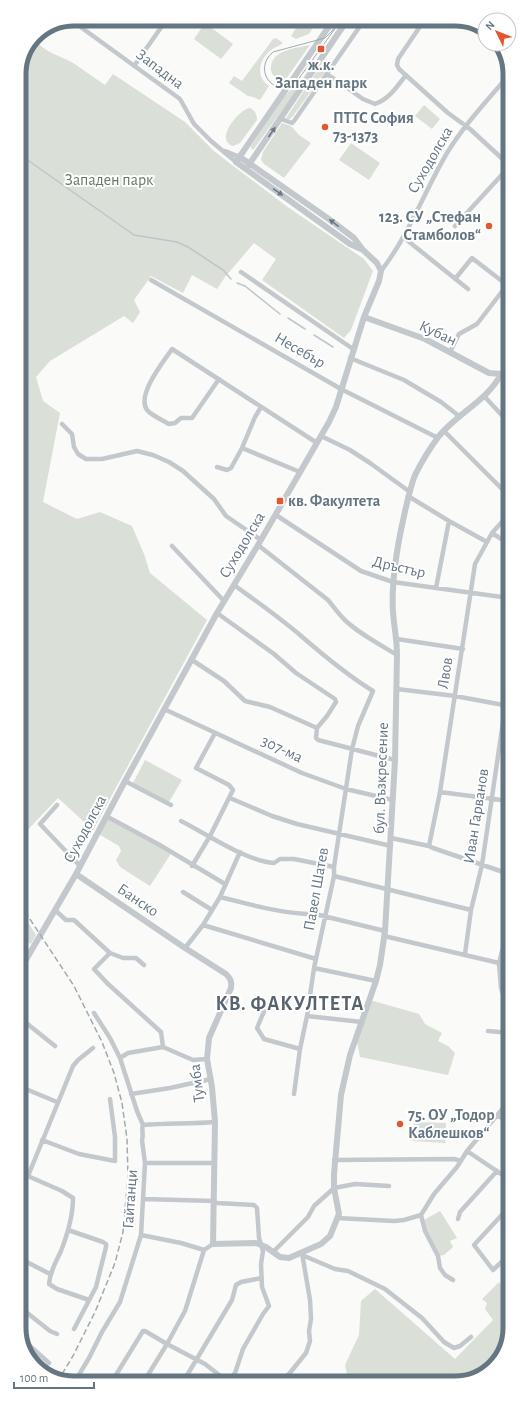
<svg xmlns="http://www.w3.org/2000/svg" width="529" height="1402" font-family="'Alegreya Sans',sans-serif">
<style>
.green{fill:#dadfd7}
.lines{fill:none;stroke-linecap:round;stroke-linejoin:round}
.stream{stroke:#bbc7cb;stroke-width:1.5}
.minor{stroke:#c3c8cc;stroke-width:4.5}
.tertiary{stroke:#c3c8cc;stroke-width:6}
.tram{stroke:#a2aab0;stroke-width:1}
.rail{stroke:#a2aab0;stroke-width:1.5;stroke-dasharray:6 3;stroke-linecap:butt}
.oneway{fill:#6a7a87}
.poi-dot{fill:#e4572e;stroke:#fff;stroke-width:1.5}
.labels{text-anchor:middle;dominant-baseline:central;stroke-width:4;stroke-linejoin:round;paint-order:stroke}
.poi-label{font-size:16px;font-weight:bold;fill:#657683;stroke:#fff;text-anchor:start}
.street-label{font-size:16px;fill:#657683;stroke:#fff}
.park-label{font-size:16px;fill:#687a64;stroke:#fff}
.district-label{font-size:20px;font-weight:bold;letter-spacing:1px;fill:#57646e;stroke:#fff}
.rim{fill:none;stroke:#657683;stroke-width:5}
</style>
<rect width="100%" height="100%" fill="#fafaf8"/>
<path class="green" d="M302,19H319L309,34L296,39L291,36Z
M205,23L233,44L221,59L194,39Z
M34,37C41,52 60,55 73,63C84,70 94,78 105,85L113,74L185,122L214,151L232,165L289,208L364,259L373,271L351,330L344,338L262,280L276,259L254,243L225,277L217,289L192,275L183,293L151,276L134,300L140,312L133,323L124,316L50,361L36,377L43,401L60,413L43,502L77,519L100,512L132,526L144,554L150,573L207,620L93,830L58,798L20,838L19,70Z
M276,38L283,43C279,46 275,47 271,50C259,59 255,77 269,86L260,100L253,97L248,96L229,83L234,76L242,81L273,39Z
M310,45L286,79L278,80C274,76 270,73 271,67C272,50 296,48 310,45Z
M328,63L330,65L293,116L289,120L286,118L319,68L323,70Z
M311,66L313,68L253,150L251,148V146L285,95L300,82Z
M424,105L440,119L432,129L415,116Z
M249,108C255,109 257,115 257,120L240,143L233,146C214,140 238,111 249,108Z
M282,123L291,126L299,135L311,143L284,178L264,164L261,160L263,152Z
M351,143L380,163L369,180L339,160Z
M145,760L182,780L169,802L133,783Z
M106,816L172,852L150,886L120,867L116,860L121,851L119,846L97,833Z
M20,909L36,935L31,944L20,937Z
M370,1000L419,1014L425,1024L442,1033L438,1041L448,1046L455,1053L448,1075L360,1057L356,1037Z
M414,1122L446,1123L445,1143L413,1141Z
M440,1211L457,1238L450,1241L453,1247L444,1255L438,1256L422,1221Z
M499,1282L510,1297V1329L499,1361L470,1381L349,1382L345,1365L359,1335L361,1301L375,1289L455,1359L493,1320L485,1309L487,1303L482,1299Z"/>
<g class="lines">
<path class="stream" d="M19,154L134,235L177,242L188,247L223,270L231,279
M237,283L245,286L280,314
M288,318L305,329
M314,335L333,347"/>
<path class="minor" d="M423,19V22L398,59L397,65L399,69L448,113L470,129L508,164
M71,20L180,99L194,124L211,141L236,162
M134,66L167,19
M327,74L363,99L375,104C389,99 397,87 406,75
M281,119L292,123L294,121L365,19
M225,151L240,157
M455,226L508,168
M403,237L468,289
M381,271C409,235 424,192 447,153C464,125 487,101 508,76
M241,272L353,349
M151,280L341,389L438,438
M450,352L459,334L477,324L507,285L472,258L455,279
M350,358L404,380L441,402L459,416
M219,379L192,418H181L175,423L169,424C164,421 151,415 147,410C136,395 164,361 172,349L317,443
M484,396L509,423
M62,424L72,434L74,447L78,454L86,459H102L137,451L153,455L169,462L183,471L214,499L226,516L261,540
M444,431L509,496
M321,436L350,450L370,463L410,492
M242,448L300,472
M217,467L227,470L231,468L242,448L255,417L261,407
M408,496L449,521L487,542
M276,515L361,571L393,582L509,598
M492,533L509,544
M258,545L328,600C333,606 337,612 342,617C354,631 381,645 397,655
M172,546L224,601
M234,585C256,601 279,617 300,635C323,655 347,675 373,691L358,726L352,749L334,867V876L314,968L307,1016L300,1049L294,1094
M436,588L449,521
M217,613L274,654L296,673L335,699L336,702L327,716L317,728
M397,639L463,649
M192,660L224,681L245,701L270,707L317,728
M397,689L455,696L509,706
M164,709L302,773L346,789L393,800
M317,728L316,738L318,740L395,760
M125,781L171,805
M440,792L509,801
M230,798L272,816L297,824L391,846
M57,805L40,824L80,866
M106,816L158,844L225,884
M181,821C205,833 248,862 274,863L280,859H294L334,867
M391,838L429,846L433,848L509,874
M429,846L440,792L475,564L492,533L509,514
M192,866L210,836L233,790L229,785L196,768L215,733
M334,876L471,910
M183,892L212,910
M220,897C248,904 287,915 315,914L385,931
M55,910L66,920H74L110,953L123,958H136L144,965
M509,924L499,963L501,988L510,1015
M203,925L316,959
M384,936L499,963
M185,948L203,925L220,897L240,852
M110,953L94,969L107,983L161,1032L163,1047
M465,954L471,910L482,865L509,681
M314,968L376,981
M265,1009L257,1028L264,1039L300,1049
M307,1016L362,1022
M20,1018L55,1046
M488,1031L510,1033
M120,1058L128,1053L163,1047L193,1060L207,1059
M21,1087L57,1102
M131,1094L170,1088L211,1079
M497,1115L510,1124
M143,1125C167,1123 191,1124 215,1122
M42,1140L79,1154L115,1161V1137L110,1099
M467,1151L510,1180
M334,1160L454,1159L461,1161
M145,1163H214
M21,1173L62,1191L73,1198C73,1217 68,1233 61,1251C56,1262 50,1271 49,1284L57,1289L89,1300
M28,1176L73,1066L78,1060L93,1048
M510,1206L474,1245L493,1270L510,1254
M421,1215L425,1231L438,1256L440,1268L445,1275L453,1280
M337,1218L394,1221L404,1220L421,1215L434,1194L457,1167L467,1151L510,1100
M458,1219L460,1212L497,1171
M68,1230L103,1242L106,1244V1247L96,1287L74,1329
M141,1235L181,1243L204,1250L213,1244
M274,1251L308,1217L314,1206L334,1188L355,1184L389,1186
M302,1255L335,1269L348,1271L385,1289L422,1318L444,1342L454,1348L460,1346L471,1337
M21,1259L50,1274
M21,1308L50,1331L57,1334
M21,1338L49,1363
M183,1382L232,1300L236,1285L241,1282L262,1278
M280,1382L289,1374L306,1353L310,1341L309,1331L311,1319L310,1300L302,1253
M74,1383L89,1358L102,1332L120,1302L141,1235L145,1163L142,1140C144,1135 141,1130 143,1125L137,1111L120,1058L110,1038L94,1013
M111,1383L143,1331H145L167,1344L205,1364L223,1378L229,1380L235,1373L243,1349L263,1314L269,1306L262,1287L261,1264L263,1251L259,1238L257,1208L254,1205L217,1203L214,1201L144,1199
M143,1383L167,1344L185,1311L204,1250"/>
<path class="tertiary" d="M334,19L236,162L350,244L361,249
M248,166L348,19
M364,317L425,339L489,373L501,374L509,370
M76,874L185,948L226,974C230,978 232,981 231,988L209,1038L207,1059L212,1087L215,1122L213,1244L256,1243L266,1247L280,1257L289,1258L321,1244L330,1236L339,1214L334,1188V1174L341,1095L350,1055L376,981L380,965L385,931L395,760L397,655C397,640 394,626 393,612C391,580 397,547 404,516C407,502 410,488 415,475C422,461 430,448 439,436C458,413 488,400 501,374
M20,970L76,874L125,781L217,613L258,545L329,422L336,407L364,317L379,281L381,271L377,263L363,250L354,238L333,222L240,157"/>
<path class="tram" d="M340,19L332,31L325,38L273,52C252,70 274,98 295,84L342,19"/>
<path class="rail" d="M20,904L74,986L102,1042L114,1073L122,1103L127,1139L128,1177L123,1232L115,1263L95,1312L73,1356L59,1379"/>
</g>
<defs><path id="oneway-solid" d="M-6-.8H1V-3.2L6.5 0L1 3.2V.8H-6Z"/></defs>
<g class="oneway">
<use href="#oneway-solid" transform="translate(272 132) rotate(-56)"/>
<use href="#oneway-solid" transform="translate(278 192) rotate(35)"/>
<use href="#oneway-solid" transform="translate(334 223) rotate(-143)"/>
</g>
<g class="poi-dot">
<rect x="317" y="45" width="8" height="8" rx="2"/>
<circle cx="325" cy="127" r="4"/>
<circle cx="489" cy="226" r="4"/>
<rect x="276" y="497" width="8" height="8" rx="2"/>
<circle cx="400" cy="1124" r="4"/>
</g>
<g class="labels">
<g class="poi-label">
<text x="321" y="65" text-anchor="middle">ж.к.<tspan x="321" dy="18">Западен парк</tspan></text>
<text x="333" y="118">ПТТС София<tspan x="333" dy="18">73-1373</tspan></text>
<text x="481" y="217" text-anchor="end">123. СУ „Стефан<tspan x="481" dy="18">Стамболов“</tspan></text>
<text x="288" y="501">кв. Факултета</text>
<text x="408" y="1115">75. ОУ „Тодор<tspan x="408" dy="18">Каблешков“</tspan></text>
</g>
<g class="street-label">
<text transform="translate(160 69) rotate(37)">Западна</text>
<text transform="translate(430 160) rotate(-60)">Суходолска</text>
<text transform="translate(438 333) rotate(25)">Кубан</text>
<text transform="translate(300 350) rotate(30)">Несебър</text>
<text transform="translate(242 545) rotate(-59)">Суходолска</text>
<text transform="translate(399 567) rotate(13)">Дръстър</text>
<text transform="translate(445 673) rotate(-81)">Лвов</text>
<text transform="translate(282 749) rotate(25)">307-ма</text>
<text transform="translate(381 778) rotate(-88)">бул. Възкресение</text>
<text transform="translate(476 816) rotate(-81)">Иван Гарванов</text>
<text transform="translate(85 829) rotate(-62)">Суходолска</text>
<text transform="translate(316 889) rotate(-80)">Павел Шатев</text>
<text transform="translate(138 900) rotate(34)">Банско</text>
<text transform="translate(197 1083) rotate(-97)">Тумба</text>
<text transform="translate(130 1199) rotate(-86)">Гайтанци</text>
</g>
<g class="park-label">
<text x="109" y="180">Западен парк</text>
</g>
<g class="district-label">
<text x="290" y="1004">КВ. ФАКУЛТЕТА</text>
</g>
</g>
<path d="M0 0H529V1402H0ZM74 26H455A48 48 0 0 1 503 74V1328A48 48 0 0 1 455 1376H74A48 48 0 0 1 26 1328V74A48 48 0 0 1 74 26Z" fill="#fff" fill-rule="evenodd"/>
<path class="rim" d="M74 26H455A48 48 0 0 1 503 74V1328A48 48 0 0 1 455 1376H74A48 48 0 0 1 26 1328V74A48 48 0 0 1 74 26Z"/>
<g transform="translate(497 32) rotate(313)"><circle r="19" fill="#ffffff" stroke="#c1c8cd"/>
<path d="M0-3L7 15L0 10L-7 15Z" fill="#e4572e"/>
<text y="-6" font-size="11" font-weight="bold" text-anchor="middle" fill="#657683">N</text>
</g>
<path d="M14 1382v6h80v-6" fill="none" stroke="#657683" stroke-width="2"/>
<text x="20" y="1382" font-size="12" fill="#657683" stroke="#ffffff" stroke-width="3" paint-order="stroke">100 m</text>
</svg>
